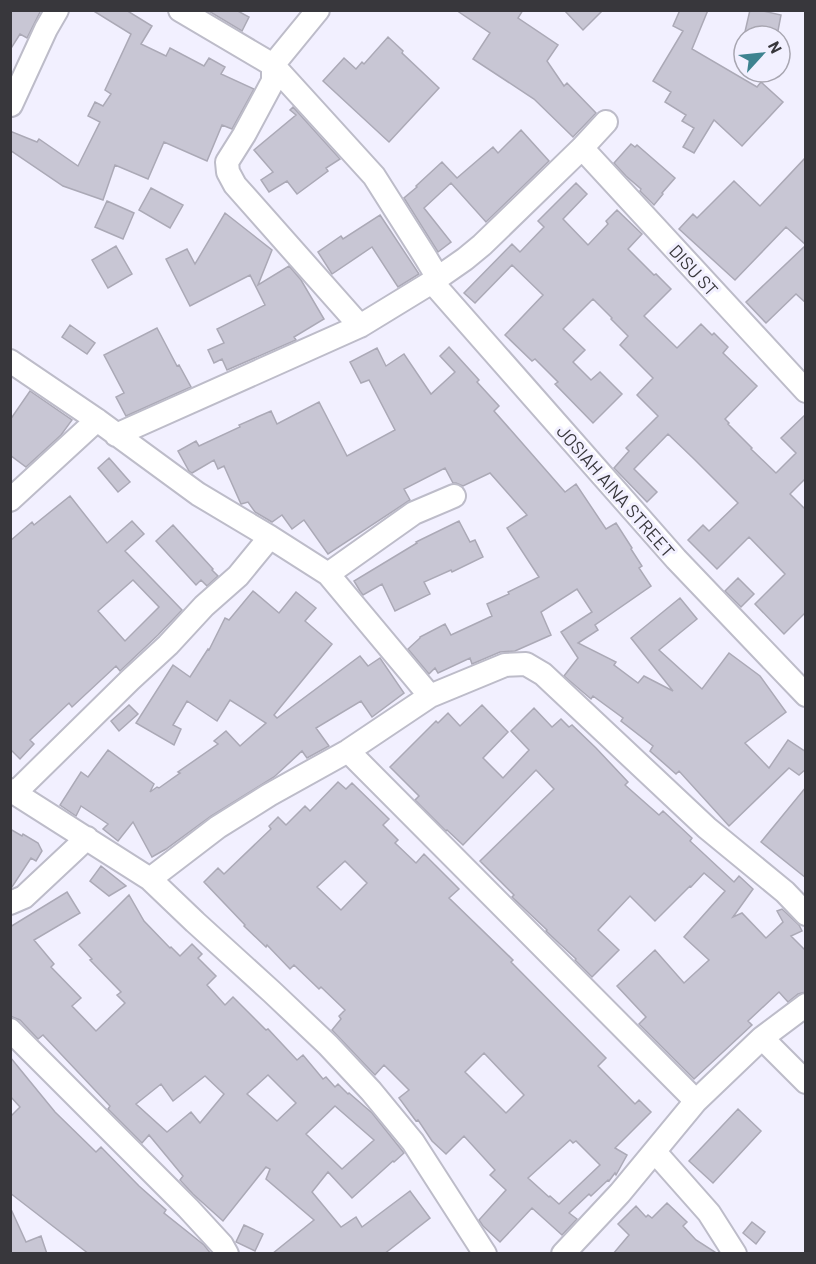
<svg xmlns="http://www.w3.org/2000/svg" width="816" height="1264" font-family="Barlow,sans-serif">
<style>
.building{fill:#c8c6d4;stroke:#aba9b6;stroke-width:1.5;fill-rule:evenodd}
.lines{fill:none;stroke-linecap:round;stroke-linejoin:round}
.minor-casing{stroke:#bdbcc9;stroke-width:26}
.minor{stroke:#fff;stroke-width:22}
.labels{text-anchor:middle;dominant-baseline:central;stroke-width:6;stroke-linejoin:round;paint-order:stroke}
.street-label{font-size:18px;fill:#38373c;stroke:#f2f0ff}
</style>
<rect width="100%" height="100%" fill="#f2f0ff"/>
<path class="building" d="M10,10H41L27,38L20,34L10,50Z
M92,10H126L152,26L141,44L166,56L170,48L204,66L209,58L225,67L221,74L254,89L232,129L222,125L207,161L164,142L148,179L115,165L103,200L63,186L10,150V131L37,142L39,139L78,166L100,122L88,116L95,102L103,106L111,94L105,90L131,34Z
M207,10H236L249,17L242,31Z
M456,10H523L518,18L558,45L547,61L564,86L567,83L596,113L573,137L534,99L473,59L490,33Z
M564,10H603L583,30Z
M680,10H708L692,49L757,87L761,82L783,102L742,146L714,120L694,153L683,147L694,128L682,121L686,115L665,102L671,92L653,81L683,31L673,26Z
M750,10H759L781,15L777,36H744Z
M388,37L403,51L402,53L439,88L389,142L323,81L344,58L356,69L362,62L364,64Z
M293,107L340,159L326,168L328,171L297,194L287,181L269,192L261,180L273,172L254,150L296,115L290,110Z
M521,130L549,161L486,222L451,183L424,208L451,242L438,252L404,198L417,187L416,186L442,162L457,178L493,147L498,153Z
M631,144L635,147L637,145L675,178L662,193L663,194L654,205L640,191L641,189L626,176L614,163Z
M806,157V245L786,227L735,280L679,229L693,214L697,218L734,181L760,206Z
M576,183L587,194L563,219L588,245L608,224L606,221L617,210L642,234L628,249L654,275L656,274L671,289L644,316L677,348L701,324L712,335L714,333L728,347L723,353L757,386L725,419L729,423L728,424L752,448L751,449L776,473L796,453L781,438L806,414V478L790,494L806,510V612L784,634L755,604L785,574L749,537L717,569L688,540L703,525L709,531L738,503L693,458L668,434L634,469L657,492L647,502L614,468L629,451L626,448L658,416L637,395L653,378L620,345L628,336L611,319L612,318L593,299L563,329L585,350L573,362L591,380L600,372L622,394L593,423L555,384L558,382L535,359L532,361L505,335L543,295L512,265L475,303L464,293L512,244L520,252L544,227L538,221Z
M151,188L183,205L170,228L139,210Z
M107,201L134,213L123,239L95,227Z
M225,213L272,250L258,285L289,266L301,280L324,319L294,337L296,340L227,370L222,359L214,363L208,350L224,343L217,329L265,305L250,275L190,306L166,259L187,249L195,264Z
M380,215L419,274L398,287L372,247L332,274L318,252L341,236L343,239Z
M806,245V303L796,294L766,323L746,302Z
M116,246L132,274L108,288L92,260Z
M70,325L95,343L87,354L62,337Z
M157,328L177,366L179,365L191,387L126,416L116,397L124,393L104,355Z
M449,347L479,380L477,382L499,406L494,411L565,492L576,484L606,529L616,523L632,548L631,549L642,566L639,568L651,586L595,625L598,630L578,643L616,662L614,665L638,683L644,676L673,691L631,638L680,598L697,619L659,650L702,689L729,653L760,676L786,712L745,743L769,768L788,740L806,752V769L799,775L789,768L729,826L679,771L676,774L650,751L653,746L621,721L623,718L593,696L591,699L564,676L578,658L561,632L592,612L577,589L541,612L551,635L515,651L500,652L472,664L470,658L438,673L435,668L429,674L408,649L420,638V637L445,624L451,635L492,616L487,604L509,594L508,592L539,577L507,528L527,515L490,473L463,486L456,483H453L445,468L404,489L410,500L328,554L304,520L292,529L282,515L272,522L255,512L248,502L241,504L224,466L218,469L214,460L192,473L189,471L178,451L196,441L199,446L240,427L239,425L271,411L277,424L319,402L347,456L395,430L369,380L361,383L350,362L377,348L386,366L404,354L431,394L455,372L440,356Z
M30,391L72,420L61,435L26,467L10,455V420Z
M109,458L130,482L118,492L98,468Z
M70,496L107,543L132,521L144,534L125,551L182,610L158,635L120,671L116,666L72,707L69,703L30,740L34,744L20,759L10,749V541L32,522L34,525ZM133,580L159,607L125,641L98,611Z
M459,521L470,542L475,540L483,557L452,572L451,570L424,582L430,594L395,611L382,584L363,595L360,591L354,581L417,543L416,542Z
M173,525L213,569L212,570L218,576L207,586L201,580L196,585L156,541Z
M738,578L754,594L741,607L725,591Z
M253,591L279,613L296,592L316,608L305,621L332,644L274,715L277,718L360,656L368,666L380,658L404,693L372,717L361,701L316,728L329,746L307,758L302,751L274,777L211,816L166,849L152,857L133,822L118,841L103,829L108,824L81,806L76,816L60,805L81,772L88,777L108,750L154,784L150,792L157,787L159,788L180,773L178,772L218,744L214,741L226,731L240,746L266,723L230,700L217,721L187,701L173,725L181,729L174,745L136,723L173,665L190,677L208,649L209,650L225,618L229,620Z
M129,705L138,714L119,731L111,721Z
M482,705L508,732L483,758L503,778L529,750L511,731L534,708L552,727L561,719L569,727L572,725L596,748L628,782L625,785L659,815L663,811L692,838L690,841L734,882L739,876L753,889L733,917L742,913L766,938L783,922L777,911L782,909L799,925L802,931L791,936L806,951V992L798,994L788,1002L779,992L748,1021L752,1025L694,1079L639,1024L646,1017L617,986L655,950L684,983L709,960L684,937L725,891L704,873L691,887L690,886L655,921L630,896L598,930L619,950L592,977L575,960L576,959L546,931L547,930L512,897L514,895L480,861L554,789L536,770L463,845L447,830L446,831L415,800L419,796L390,767L436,721L438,723L448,713L460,726Z
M338,782L346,789L352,783L389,819L383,825L398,840L395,843L416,863L424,854L459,889L449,898L513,960L511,962L606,1058L598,1066L635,1104L639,1100L651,1112L615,1148L627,1155L616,1175L615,1173L609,1181L608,1180L591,1196L589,1194L569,1213L577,1219L562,1235L532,1208L500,1242L483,1226L479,1220L506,1190L490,1175L495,1170L464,1136L446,1154L432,1141L418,1120L416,1121L399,1098L409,1090L384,1065L375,1075L332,1030L341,1019L339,1016L345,1010L321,987L319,989L294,965L290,969L267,945L266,947L244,926L245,925L204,882L218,868L224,874L271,829L269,826L278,817L286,825L305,806L310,811ZM345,861L367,883L341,910L317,887ZM484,1053L524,1095L506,1113L465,1072ZM570,1140L573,1143L576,1141L600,1165L559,1204L550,1196L549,1197L528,1178Z
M806,787V878L761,842Z
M10,829L22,836L23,834L38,843L42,851L36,861L31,858L12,887L10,888Z
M101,866L126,886L109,896L90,881Z
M67,892L80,913L34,940L54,964L51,967L81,998L72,1006L96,1031L125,1003L117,995L121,992L90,960L92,959L79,945L129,895L144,921L170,948L171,947L180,956L192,944L202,954L198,958L216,976L207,985L225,1005L233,997L266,1030L268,1029L297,1060L303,1055L323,1079L326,1077L335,1087L338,1084L348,1094L349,1093L372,1113L404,1153L394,1162L393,1161L352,1198L328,1172L312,1192L341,1227L356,1217L362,1227L410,1191L430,1218L384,1254H272L314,1220L266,1179L270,1169L266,1167L223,1221L193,1194L180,1180L183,1176L149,1135L142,1143L108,1109L110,1106L43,1035L38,1039L20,1020L10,1016V927ZM268,1075L296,1103L277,1121L247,1094ZM205,1076L224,1094L200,1123L191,1112L167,1132L136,1104L161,1084L173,1101ZM335,1106L374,1140L342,1169L306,1134Z
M10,1057L55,1112L96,1152L101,1147L139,1186L166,1210L164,1213L204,1245L211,1254H89L10,1193V1117L20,1107L10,1096Z
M738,1109L761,1131L713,1183L689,1161Z
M667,1203L687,1222L683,1226L696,1240L718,1254H613L629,1235L618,1224L636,1206L646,1217L648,1215L652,1218Z
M10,1207L26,1242L41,1236L47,1254H10Z
M752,1222L765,1232L756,1244L743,1233Z
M244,1225L263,1234L255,1251L236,1242Z"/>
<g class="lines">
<g class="minor-casing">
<path id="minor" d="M180,10L273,65L374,176L426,258L438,278
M318,10L273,65V81L244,135L227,162L228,172L235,185L360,326
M11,105L46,29L57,10
M582,148L806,391
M432,282L676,559L806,695
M10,361L97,420L198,494L270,537L328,574L430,696
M116,435L360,326L432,282L465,259L482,245L582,148L606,122
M10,500L97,420
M328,574L414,513L454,496
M348,751L696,1101
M10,790L150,879L195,922L272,992L328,1045L371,1091L413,1142L485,1254
M15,793L130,680L168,645L204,606L238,576L270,537
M150,879L218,827L269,795L348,751L430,696L505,665L526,664L543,674L707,828L785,892L806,914
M10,903L24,897L87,838
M10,1030L188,1208L222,1245L227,1254
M762,1038L806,1082
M655,1152L709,1213L735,1254
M563,1254L620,1193L696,1101L762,1038L806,1005"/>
</g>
<use href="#minor" class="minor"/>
</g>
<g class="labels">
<g class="street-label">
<text transform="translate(694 270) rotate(48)">DISU ST</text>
<text transform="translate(616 491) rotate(49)">JOSIAH AINA STREET</text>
</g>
</g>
<rect width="816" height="1264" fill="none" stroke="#38373c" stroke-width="24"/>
<g transform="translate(762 54) rotate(63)"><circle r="28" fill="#f2f0ff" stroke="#a8a6b1" stroke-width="1.5"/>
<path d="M0-4.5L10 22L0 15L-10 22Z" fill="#3e8390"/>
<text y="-9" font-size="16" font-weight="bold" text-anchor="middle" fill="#38373c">N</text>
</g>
</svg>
